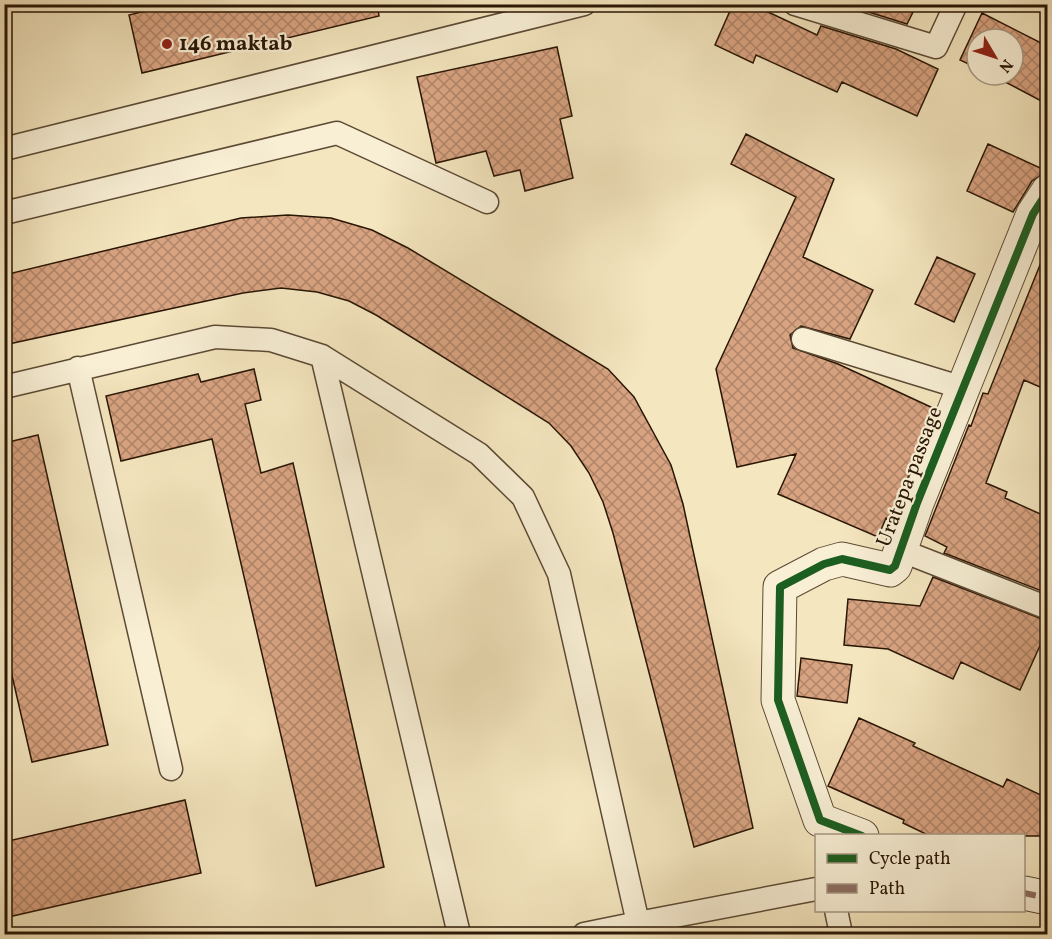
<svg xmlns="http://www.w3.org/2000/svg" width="1052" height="939" font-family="Vollkorn,serif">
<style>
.building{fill:url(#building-cross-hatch);stroke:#2a1605;stroke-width:1.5}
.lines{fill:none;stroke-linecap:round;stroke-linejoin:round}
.service-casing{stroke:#5c4a34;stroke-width:25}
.minor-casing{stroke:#5c4a34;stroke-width:35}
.service{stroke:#f8efd5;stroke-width:22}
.minor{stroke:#f8efd5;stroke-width:33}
.quiet{stroke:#8d6e63;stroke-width:6;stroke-dasharray:12 6;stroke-linecap:butt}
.cycleway-casing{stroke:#f8efd5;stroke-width:11}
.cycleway{stroke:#1b5e20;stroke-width:8}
.poi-dot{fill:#8f2418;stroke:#f8efd5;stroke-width:2}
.labels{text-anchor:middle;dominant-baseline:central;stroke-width:4.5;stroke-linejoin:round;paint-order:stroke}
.poi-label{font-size:21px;font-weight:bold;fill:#2a1605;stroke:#f8efd5;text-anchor:start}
.street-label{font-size:21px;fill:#2a1605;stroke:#f8efd5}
</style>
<defs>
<pattern id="building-cross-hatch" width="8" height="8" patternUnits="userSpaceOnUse" patternTransform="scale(1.5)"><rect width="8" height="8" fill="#d8a381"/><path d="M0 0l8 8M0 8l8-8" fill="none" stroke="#af8468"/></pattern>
</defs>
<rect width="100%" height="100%" fill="#f4e6bf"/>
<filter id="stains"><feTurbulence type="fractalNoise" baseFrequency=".00333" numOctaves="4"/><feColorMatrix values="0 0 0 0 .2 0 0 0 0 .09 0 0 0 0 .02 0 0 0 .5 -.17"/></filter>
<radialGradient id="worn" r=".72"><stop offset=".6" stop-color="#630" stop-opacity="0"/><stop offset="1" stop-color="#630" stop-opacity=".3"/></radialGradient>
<path class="building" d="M173,4H377L379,16L142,73L129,15Z
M733,4H751L817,35L821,26L896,49L938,69L917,116L842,82L837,92L756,55L753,63L715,45Z
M843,4H917L907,24Z
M982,13L1047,46V104L992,75H1013V39H977V68L960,60Z
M557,47L572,116L560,119L573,178L525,191L520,170L494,176L486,151L436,163L417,77Z
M746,134L834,179L803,257L873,290L850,339L801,326L790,335L793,348L838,364L935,409L891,521L886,518L878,537L778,494L796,454L737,467L716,369L796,197L731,164Z
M988,144L1047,171L1032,181L1013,212L967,191Z
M288,215L331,218L372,230L408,248L608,369L634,397L671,465L683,504L753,828L694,847L613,533L603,502L589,473L571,446L549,423L376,315L349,301L317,292L281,288L243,293L4,345V275L241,218Z
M1046,250L1047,390L1024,380L986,483L1007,492L1005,498L1047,517V593L944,553L947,547L925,536L969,425L971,426L983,393L988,394Z
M937,257L975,274L954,322L915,304Z
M254,369L261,400L245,404L261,473L293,463L384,867L316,886L212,439L121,461L106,396L198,374L201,382Z
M38,435L108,745L32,762L4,641V443Z
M933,577L1047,621V630L1020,690L961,662L953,679L888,649L844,645L848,599L920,606Z
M801,658L852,665L847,703L797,696Z
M859,718L915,743L913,746L1003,787L1007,779L1047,798V836H930L903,823L904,820L828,786Z
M185,800L201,873L4,918V842Z"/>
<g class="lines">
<g class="service-casing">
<path id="service" d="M795,4L936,47L956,4
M4,149L584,4
M4,213L337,133L487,202
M803,339L963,388
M322,356L459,934
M78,368L171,769
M4,387L215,337L271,340L322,356L479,454L523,497L559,574L638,923L816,889
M900,550L1048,608
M836,910L841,934
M584,934L638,923"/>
</g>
<g class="minor-casing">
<path id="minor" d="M862,836L820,820L778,700L780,587L824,564L842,559L890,570L895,566L917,503L1033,214L1048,191
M1024,893L1048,898"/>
</g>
<use href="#service" class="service"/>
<use href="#minor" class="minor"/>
<path class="quiet" d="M1024,893L1048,898"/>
<g class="cycleway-casing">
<path id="cycleway" d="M862,836L820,820L778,700L780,587L824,564L842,559L890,570L895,566L917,503L1033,214L1048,191"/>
</g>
<use href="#cycleway" class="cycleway"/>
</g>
<circle class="poi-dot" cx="167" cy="44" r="6"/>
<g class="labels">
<g class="poi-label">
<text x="179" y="44">146 maktab</text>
</g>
<g class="street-label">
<text transform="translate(910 477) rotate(-69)">Uratepa passage</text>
</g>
</g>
<rect width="1052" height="939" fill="none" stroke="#f4e6bf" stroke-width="24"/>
<rect x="6" y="6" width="1040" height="927" fill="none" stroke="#2a1605" stroke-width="3"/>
<rect x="12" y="12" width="1028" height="915" fill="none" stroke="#2a1605" stroke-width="1.5"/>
<rect x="815" y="834" width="210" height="78" fill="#f8efd5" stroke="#a69882" stroke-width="1.5"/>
<rect x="827" y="854" width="30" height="9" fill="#1b5e20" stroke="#a69882" stroke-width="1.5"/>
<text x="869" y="864" font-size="18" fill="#2a1605">Cycle path</text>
<rect x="827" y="884" width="30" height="9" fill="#8d6e63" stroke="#a69882" stroke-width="1.5"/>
<text x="869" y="894" font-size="18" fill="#2a1605">Path</text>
<g transform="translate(995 57) rotate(129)"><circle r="28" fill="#f8efd5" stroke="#a69882" stroke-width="1.5"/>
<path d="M0-4.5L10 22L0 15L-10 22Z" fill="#8f2418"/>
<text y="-9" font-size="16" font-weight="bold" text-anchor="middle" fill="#2a1605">N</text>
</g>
<rect width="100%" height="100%" filter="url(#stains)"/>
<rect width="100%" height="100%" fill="url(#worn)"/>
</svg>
